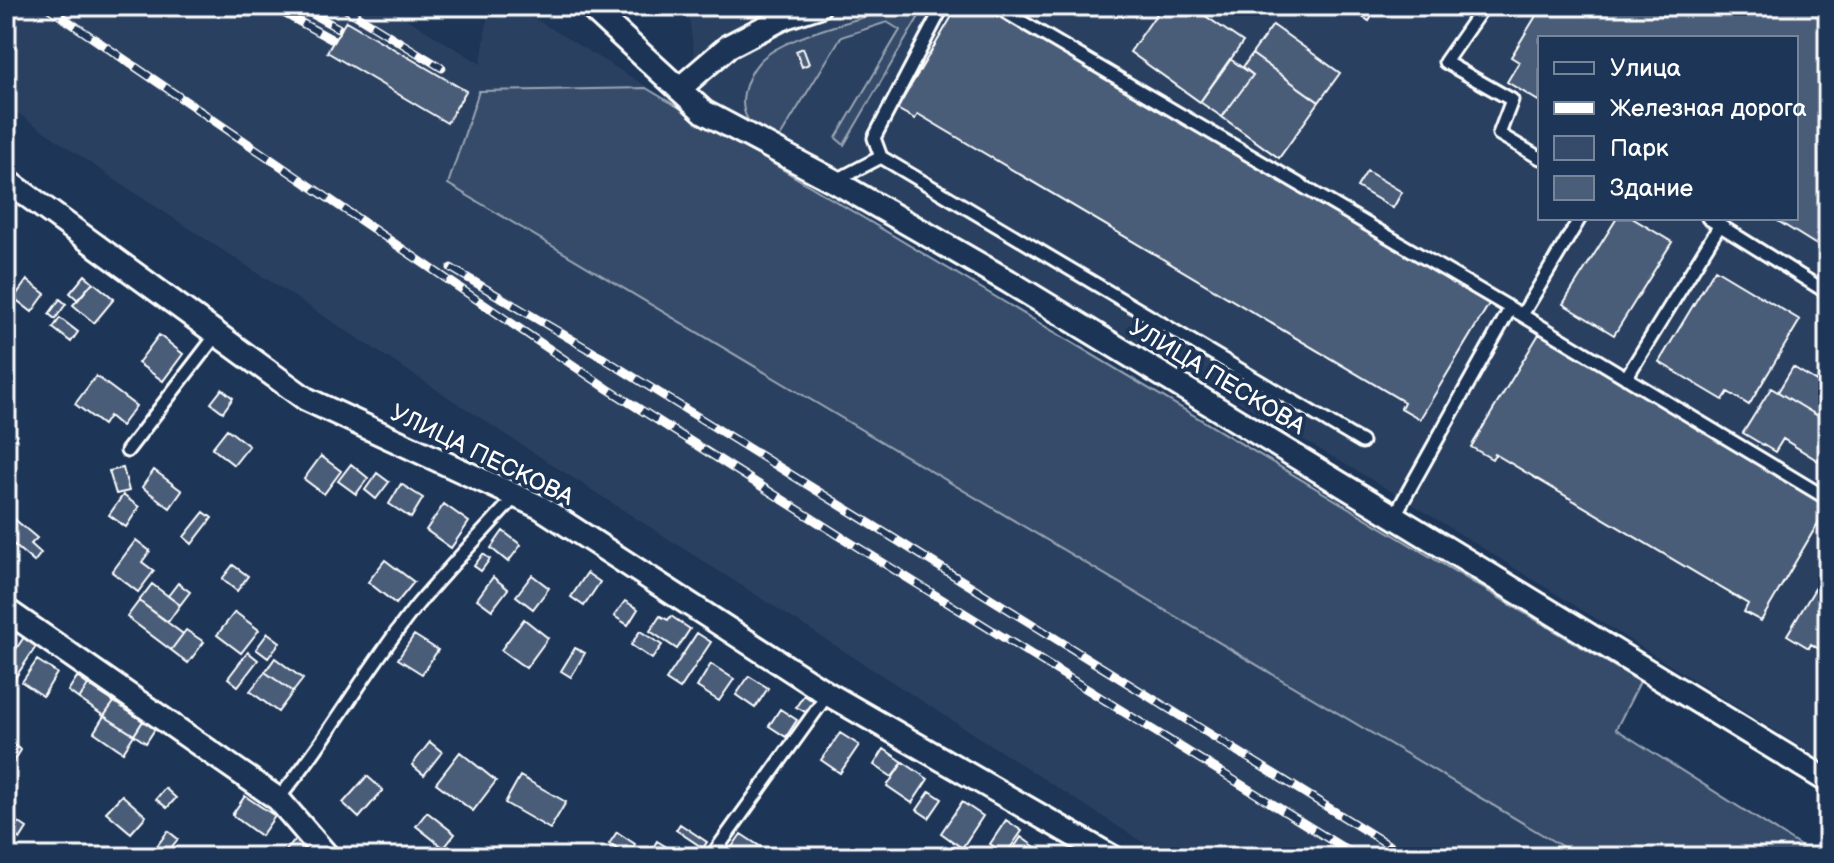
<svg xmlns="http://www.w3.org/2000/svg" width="1834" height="863" font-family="'Balsamiq Sans',sans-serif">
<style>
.built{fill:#2a4161;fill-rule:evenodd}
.green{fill:#364b69;stroke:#9aa5b4;stroke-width:2}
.building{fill:#4a5d79;stroke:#fff;stroke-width:2}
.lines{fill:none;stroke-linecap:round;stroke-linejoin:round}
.service-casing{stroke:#fff;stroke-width:17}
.minor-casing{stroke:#fff;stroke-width:28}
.service{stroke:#1d3557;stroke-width:11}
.minor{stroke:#1d3557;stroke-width:22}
.rail-casing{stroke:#fff;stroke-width:9}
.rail{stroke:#1d3557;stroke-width:6;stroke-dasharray:18;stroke-linecap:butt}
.labels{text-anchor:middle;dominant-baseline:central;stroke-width:8;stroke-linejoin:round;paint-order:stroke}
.street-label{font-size:24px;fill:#fff;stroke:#1d3557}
</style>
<rect width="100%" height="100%" fill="#1d3557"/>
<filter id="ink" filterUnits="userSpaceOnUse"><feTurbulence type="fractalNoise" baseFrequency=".0125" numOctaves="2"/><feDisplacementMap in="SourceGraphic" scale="16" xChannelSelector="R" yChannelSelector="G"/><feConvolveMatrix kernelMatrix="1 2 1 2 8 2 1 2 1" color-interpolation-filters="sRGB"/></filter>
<g filter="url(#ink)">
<path class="built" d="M6,6H385L481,64L489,6H514L1260,458L1616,729L1819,857H1166L537,455L118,182L6,105Z
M682,6H1828V764L1401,497L1112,327L699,95L689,16ZM1540,38H1796V218H1540Z"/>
<path class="green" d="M903,6H925L844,145L836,138L900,30L887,22L841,37L780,137L771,140C756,134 743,119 743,102C743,89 750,72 759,62C781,36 868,17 903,6Z
M646,88L1640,682L1616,729L1802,847L1795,857H1580L448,184L479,91Z"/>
<path class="building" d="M958,6H986L1489,304L1420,419L1401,408L1404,402L918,114L915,119L897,109Z
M1162,6H1191L1243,42L1200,102L1130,52Z
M1288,6H1308L1301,15Z
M1346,6H1379L1369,21Z
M1542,6H1828V252L1773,218H1796V38H1540V102L1507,82L1519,62L1511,57Z
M346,21L466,91L447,123L327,52Z
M1273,25L1340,73L1319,102L1252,54Z
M803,48L809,64L802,67L796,51Z
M1252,54L1319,102L1279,158L1222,117L1253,75L1243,67Z
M1230,59L1253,75L1222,117L1200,102Z
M1367,171L1402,192L1393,208L1357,187Z
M1617,218H1632L1672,242L1614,335L1563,304Z
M6,226L14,232L8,240L6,239Z
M1715,269L1800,320L1749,405L1728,392L1723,400L1659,362Z
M85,275L93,282L78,300L70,293Z
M27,280L45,294L32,312L14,298Z
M93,282L114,299L94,323L73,305Z
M60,299L66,304L55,319L49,314Z
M60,318L78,332L71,342L53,328Z
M1539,334L1828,506L1761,621L1744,612L1748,604L1495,454L1492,459L1471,447Z
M159,335L183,354L163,381L138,363Z
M1793,367L1828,388V422L1778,392Z
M96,376L136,406L121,426L109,416L103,425L75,404Z
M1771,388L1828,422V467L1783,439L1775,452L1743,433Z
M222,389L233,398L223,412L211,403Z
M227,429L249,446L234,465L212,448Z
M321,456L341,471L324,494L304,479Z
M351,464L368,478L356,494L338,481Z
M123,468L129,491L116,494L109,471Z
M154,470L182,491L170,508L142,487Z
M377,473L389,482L376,499L365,490Z
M401,484L423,498L411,518L389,504Z
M123,495L139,507L126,527L109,515Z
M444,504L469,522L451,548L426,530Z
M204,512L212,518L192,544L184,537Z
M12,517L37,538L31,544L41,553L34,562L6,538V525Z
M503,531L521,545L508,562L491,548Z
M136,540L150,551L142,562L154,571L138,592L112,572Z
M483,554L490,559L481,571L474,566Z
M385,560L414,582L396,604L368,582Z
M233,565L248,576L237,591L222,579Z
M1828,567V655L1811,644L1809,648L1787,635Z
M587,573L600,582L584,606L571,597Z
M532,575L549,588L533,609L516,596Z
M493,577L508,589L492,610L477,599Z
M178,583L190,592L180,605L168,596Z
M152,584L180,605L168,622L139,601Z
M139,601L183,634L171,650L127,617Z
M625,601L638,609L628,625L614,616Z
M235,612L259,630L241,653L217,635Z
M660,616L668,620L671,616L690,629L677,649L650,631Z
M524,619L548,638L526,668L501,650Z
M186,630L204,642L188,663L171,650Z
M640,631L662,645L652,659L631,645Z
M268,633L280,642L268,658L256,649Z
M697,633L711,642L680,689L666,680Z
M414,635L438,650L422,674L398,659Z
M24,637L37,645L15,678L6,672V664Z
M575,648L585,653L571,677L561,671Z
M248,652L258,660L238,686L228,678Z
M275,658L303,679L293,692L265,672Z
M37,660L57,673L43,696L22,682Z
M711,664L734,679L719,701L697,687Z
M265,672L293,692L278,712L250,691Z
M749,676L768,688L755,708L736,695Z
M77,677L88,685L79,699L68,691Z
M88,685L114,702L104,716L79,699Z
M804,695L814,702L807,713L796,707Z
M114,702L143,721L134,735L104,716Z
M780,709L797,720L786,737L769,726Z
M104,716L134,735L123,752L94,732Z
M143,721L155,729L146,743L134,735Z
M840,733L859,745L840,773L821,760Z
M6,740L21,750L6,774Z
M430,742L442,752L424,775L412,765Z
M884,749L903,762L892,777L874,765Z
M460,752L496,781L473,811L436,783Z
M903,762L928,779L912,803L887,786Z
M367,776L383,790L359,818L343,803Z
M520,776L566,802L550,829L505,803Z
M165,788L176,798L167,808L156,799Z
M930,791L942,799L929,818L917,810Z
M122,795L146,816L131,833L106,812Z
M245,796L275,816L261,836L232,815Z
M962,802L983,816L962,848L941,833Z
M427,812L455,834L444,848L416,826Z
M12,818L27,828L20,839L6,830Z
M1006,820L1022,831L1006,854L990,844Z
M680,824L707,842L703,848L676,830Z
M168,831L178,839L166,854L157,846Z
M617,832L635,844L628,856L609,844Z
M741,834L761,847L754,857H725Z
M298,837L315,857H280Z
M1021,837L1038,849L1033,857H1008Z
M657,841L675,852L672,857H662L651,851Z"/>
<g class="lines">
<g class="service-casing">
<path id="service" d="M995,6L1522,315L1828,499
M1484,6L1445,62L1512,100L1499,134L1540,158
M881,157L874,138L943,6
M835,181L881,157L1362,442
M1708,218L1828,293
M1522,315L1580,218
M1626,378L1720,225
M127,451L217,334
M1395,515L1510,309
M278,799C329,738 367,667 417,605C448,568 483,532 516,496
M711,857L828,694"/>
</g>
<g class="minor-casing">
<path id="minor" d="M589,6L704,112L834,181L1008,281L1828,781
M679,89L729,46L785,17L819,6
M6,180L306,399L540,507L828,694L1112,857
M6,610L278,799L328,857"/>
</g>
<use href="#service" class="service"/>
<use href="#minor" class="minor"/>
<g class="rail-casing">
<path id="rail" d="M46,6L608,389L843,538L1358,857
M271,6L331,39
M298,6L338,28
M341,6L442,68
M451,268L598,355L1408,857"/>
</g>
<use href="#rail" class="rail"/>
</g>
</g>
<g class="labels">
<g class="street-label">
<text transform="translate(1217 377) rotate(31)">УЛИЦА ПЕСКОВА</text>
<text transform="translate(482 455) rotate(26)">УЛИЦА ПЕСКОВА</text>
</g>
</g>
<rect width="1834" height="863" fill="none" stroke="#1d3557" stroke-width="32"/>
<rect x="16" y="16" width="1802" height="831" fill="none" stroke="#fff" stroke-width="3" filter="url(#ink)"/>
<rect x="1538" y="36" width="260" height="184" fill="#1d3557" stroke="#77869a" stroke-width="2"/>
<rect x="1554" y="62" width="40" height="12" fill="#1d3557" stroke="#77869a" stroke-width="2"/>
<text x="1610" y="76" font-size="24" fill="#ffffff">Улица</text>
<rect x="1554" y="102" width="40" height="12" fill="#ffffff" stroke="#77869a" stroke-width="2"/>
<text x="1610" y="116" font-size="24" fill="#ffffff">Железная дорога</text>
<rect x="1554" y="136" width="40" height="24" fill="#364b69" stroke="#77869a" stroke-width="2"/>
<text x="1610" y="156" font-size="24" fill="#ffffff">Парк</text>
<rect x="1554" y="176" width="40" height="24" fill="#4a5d79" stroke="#77869a" stroke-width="2"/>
<text x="1610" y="196" font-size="24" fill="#ffffff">Здание</text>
</svg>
